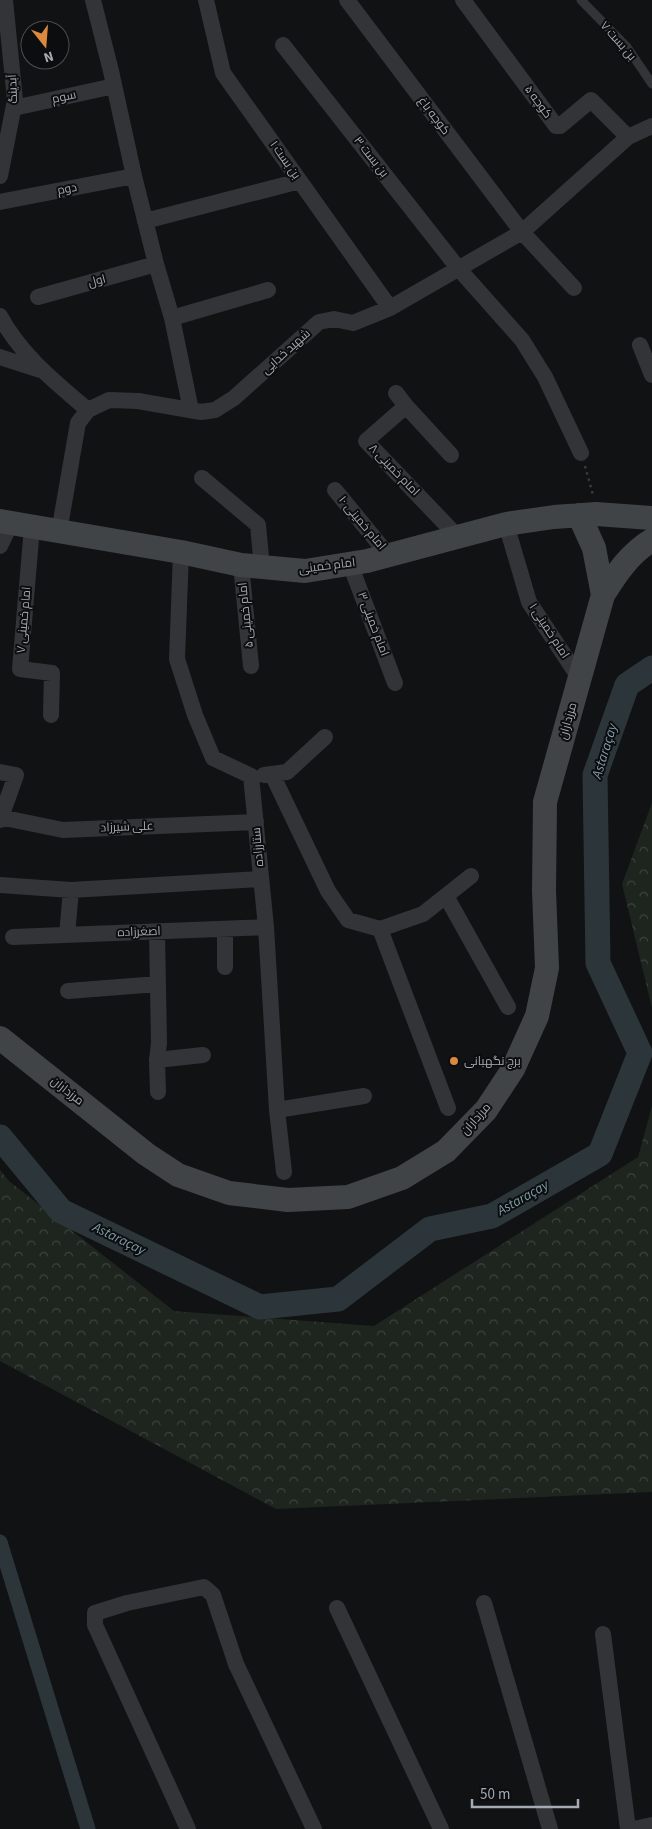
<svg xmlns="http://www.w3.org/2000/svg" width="652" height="1829" font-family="'Source Sans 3',Cairo,sans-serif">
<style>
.forest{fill:url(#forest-crowns)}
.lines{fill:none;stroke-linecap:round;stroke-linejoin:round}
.canal{stroke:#2c363a;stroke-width:15}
.river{stroke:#2c363a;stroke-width:25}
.path{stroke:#393b3e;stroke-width:2.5;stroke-dasharray:2.5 4;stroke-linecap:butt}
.lane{stroke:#333437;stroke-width:9}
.street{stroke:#333437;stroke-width:16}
.secondary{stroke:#414447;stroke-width:24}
.poi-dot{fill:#dc8940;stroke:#0c0d0e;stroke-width:2}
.labels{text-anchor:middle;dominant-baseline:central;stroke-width:4;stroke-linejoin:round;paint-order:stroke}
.street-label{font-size:12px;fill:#a4abb2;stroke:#0c0d0e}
.poi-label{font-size:12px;fill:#a4abb2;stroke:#0c0d0e;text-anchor:start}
.water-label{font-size:14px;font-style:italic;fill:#7f9ea9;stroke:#0c0d0e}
</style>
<defs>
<pattern id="forest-crowns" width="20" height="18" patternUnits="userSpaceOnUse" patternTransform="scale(1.25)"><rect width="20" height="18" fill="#1e251e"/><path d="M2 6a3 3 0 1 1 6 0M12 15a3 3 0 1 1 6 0" fill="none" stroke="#3c423c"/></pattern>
</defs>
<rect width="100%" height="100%" fill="#111213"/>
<path class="forest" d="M652,803V1008L622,884Z
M652,1106V1492L276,1509L0,1361V1170L9,1181L174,1311L374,1326L638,1157Z"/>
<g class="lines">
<path class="canal" d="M0,1542L88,1829"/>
<path class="river" d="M0,1137L61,1211L260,1307L338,1299L430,1229L492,1216L600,1154L640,1053L598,963L595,775L627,685L652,668"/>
<path class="path" d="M585,466L593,495"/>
<path class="lane" d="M581,0L627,47L652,84"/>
<path class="street" d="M93,0L111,71L134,176L156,264L172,318L191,410
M206,0L223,73L390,308
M347,0L522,232L574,288
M463,0L556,126H560L591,100L628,137
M283,45L458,268L522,340L545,377L581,453
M14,108L114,86
M0,176L15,100L5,0
M0,202L134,176
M145,221L300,181
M38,297L156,264
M0,316C21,355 55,382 88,410
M172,318L268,290
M640,345L652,375
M0,357L40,370
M396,393L406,406L451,455
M406,406L366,441L458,537
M202,478L258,525L262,568
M335,490L389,556
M506,524L529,602L580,679
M32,527L20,669L52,673L51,715
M59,532L78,423L88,410L109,400L138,401L201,412L215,410L234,398L319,322L334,319L353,323L390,308L522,232L628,137L652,126
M0,546L11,523
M181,552L177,659L195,715L213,758L251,776
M350,564L395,683
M241,565L251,666
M0,772L16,775L0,820
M272,774L328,891L348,920L380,929L423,914L471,876
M264,775L287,772L325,737
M251,776L266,927L277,1110L284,1172
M0,817L63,830L256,822
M0,885L71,890L261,879
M446,896L508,1007
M225,929V967
M380,929L448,1108
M157,932L159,1043L157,1060L158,1092
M67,935L71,890
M13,937L266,927
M68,991L158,984
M157,1060L203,1055
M277,1110L364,1096
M484,1603L550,1829
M337,1608L441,1829
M603,1634L628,1829
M188,1829L95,1625V1613L127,1603L204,1587L213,1595L236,1664L314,1829
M634,1829L652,1825"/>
<path class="secondary" d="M579,515L594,548L603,595C616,574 630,553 652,540
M0,521L181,552L241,565L305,571L367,561L506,524L554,517L596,514L652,518
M0,1038L146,1154L178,1175L229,1193L288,1200L348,1197L402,1178L446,1151L486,1110L513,1069L537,1016L547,968L544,891L545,802L603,595"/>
</g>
<circle class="poi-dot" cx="454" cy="1061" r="5"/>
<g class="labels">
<g class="street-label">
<text transform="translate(618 41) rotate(49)">بن بست ۷</text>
<text transform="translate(13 89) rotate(-92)">آبدینگ</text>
<text transform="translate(64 97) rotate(-12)">سوم</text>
<text transform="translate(538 102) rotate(54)">کوچه ۵</text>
<text transform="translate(434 116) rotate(53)">کوچه باغ</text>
<text transform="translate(371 157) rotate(52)">بن بست ۳</text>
<text transform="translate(285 160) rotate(55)">بن بست ۱</text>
<text transform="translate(67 189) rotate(-11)">دوم</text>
<text transform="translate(97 281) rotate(-15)">اول</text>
<text transform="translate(286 352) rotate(-42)">شهید خدایی</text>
<text transform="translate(394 470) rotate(46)">امام خمینی ۸</text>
<text transform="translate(362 523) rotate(50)">امام خمینی ۱۰</text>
<text transform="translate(327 566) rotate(-7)">امام خمینی</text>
<text transform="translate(246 615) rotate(-96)">امام خمینی ۵</text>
<text transform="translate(24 620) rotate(-85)">امام خمینی ۷</text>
<text transform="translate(373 624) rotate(69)">امام خمینی ۳</text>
<text transform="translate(549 631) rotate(57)">امام خمینی ۱</text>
<text transform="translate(568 721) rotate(-74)">مرزداران</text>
<text transform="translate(127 827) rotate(-2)">علی شیرزاد</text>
<text transform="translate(258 847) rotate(-95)">ستارزاده</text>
<text transform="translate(139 932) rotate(-2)">اصغرزاده</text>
<text transform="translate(67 1091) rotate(38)">مرزداران</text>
<text transform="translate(476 1119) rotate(-48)">مرزداران</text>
</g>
<g class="poi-label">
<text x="464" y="1061">برج نگهبانی</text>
</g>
<g class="water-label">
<text transform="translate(605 751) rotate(-73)">Astaraçay</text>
<text transform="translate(523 1198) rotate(-30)">Astaraçay</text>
<text transform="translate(119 1239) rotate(26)">Astaraçay</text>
</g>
</g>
<g transform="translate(45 45) rotate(163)"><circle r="24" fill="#0c0d0e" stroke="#494c50"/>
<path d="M0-4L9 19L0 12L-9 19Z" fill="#dc8940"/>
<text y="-8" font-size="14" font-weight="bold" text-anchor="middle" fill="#a4abb2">N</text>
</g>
<path d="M472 1799v8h106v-8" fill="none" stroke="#a4abb2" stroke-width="2.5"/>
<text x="480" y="1799" font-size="15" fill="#a4abb2" stroke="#0c0d0e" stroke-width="4" paint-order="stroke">50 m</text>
</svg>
